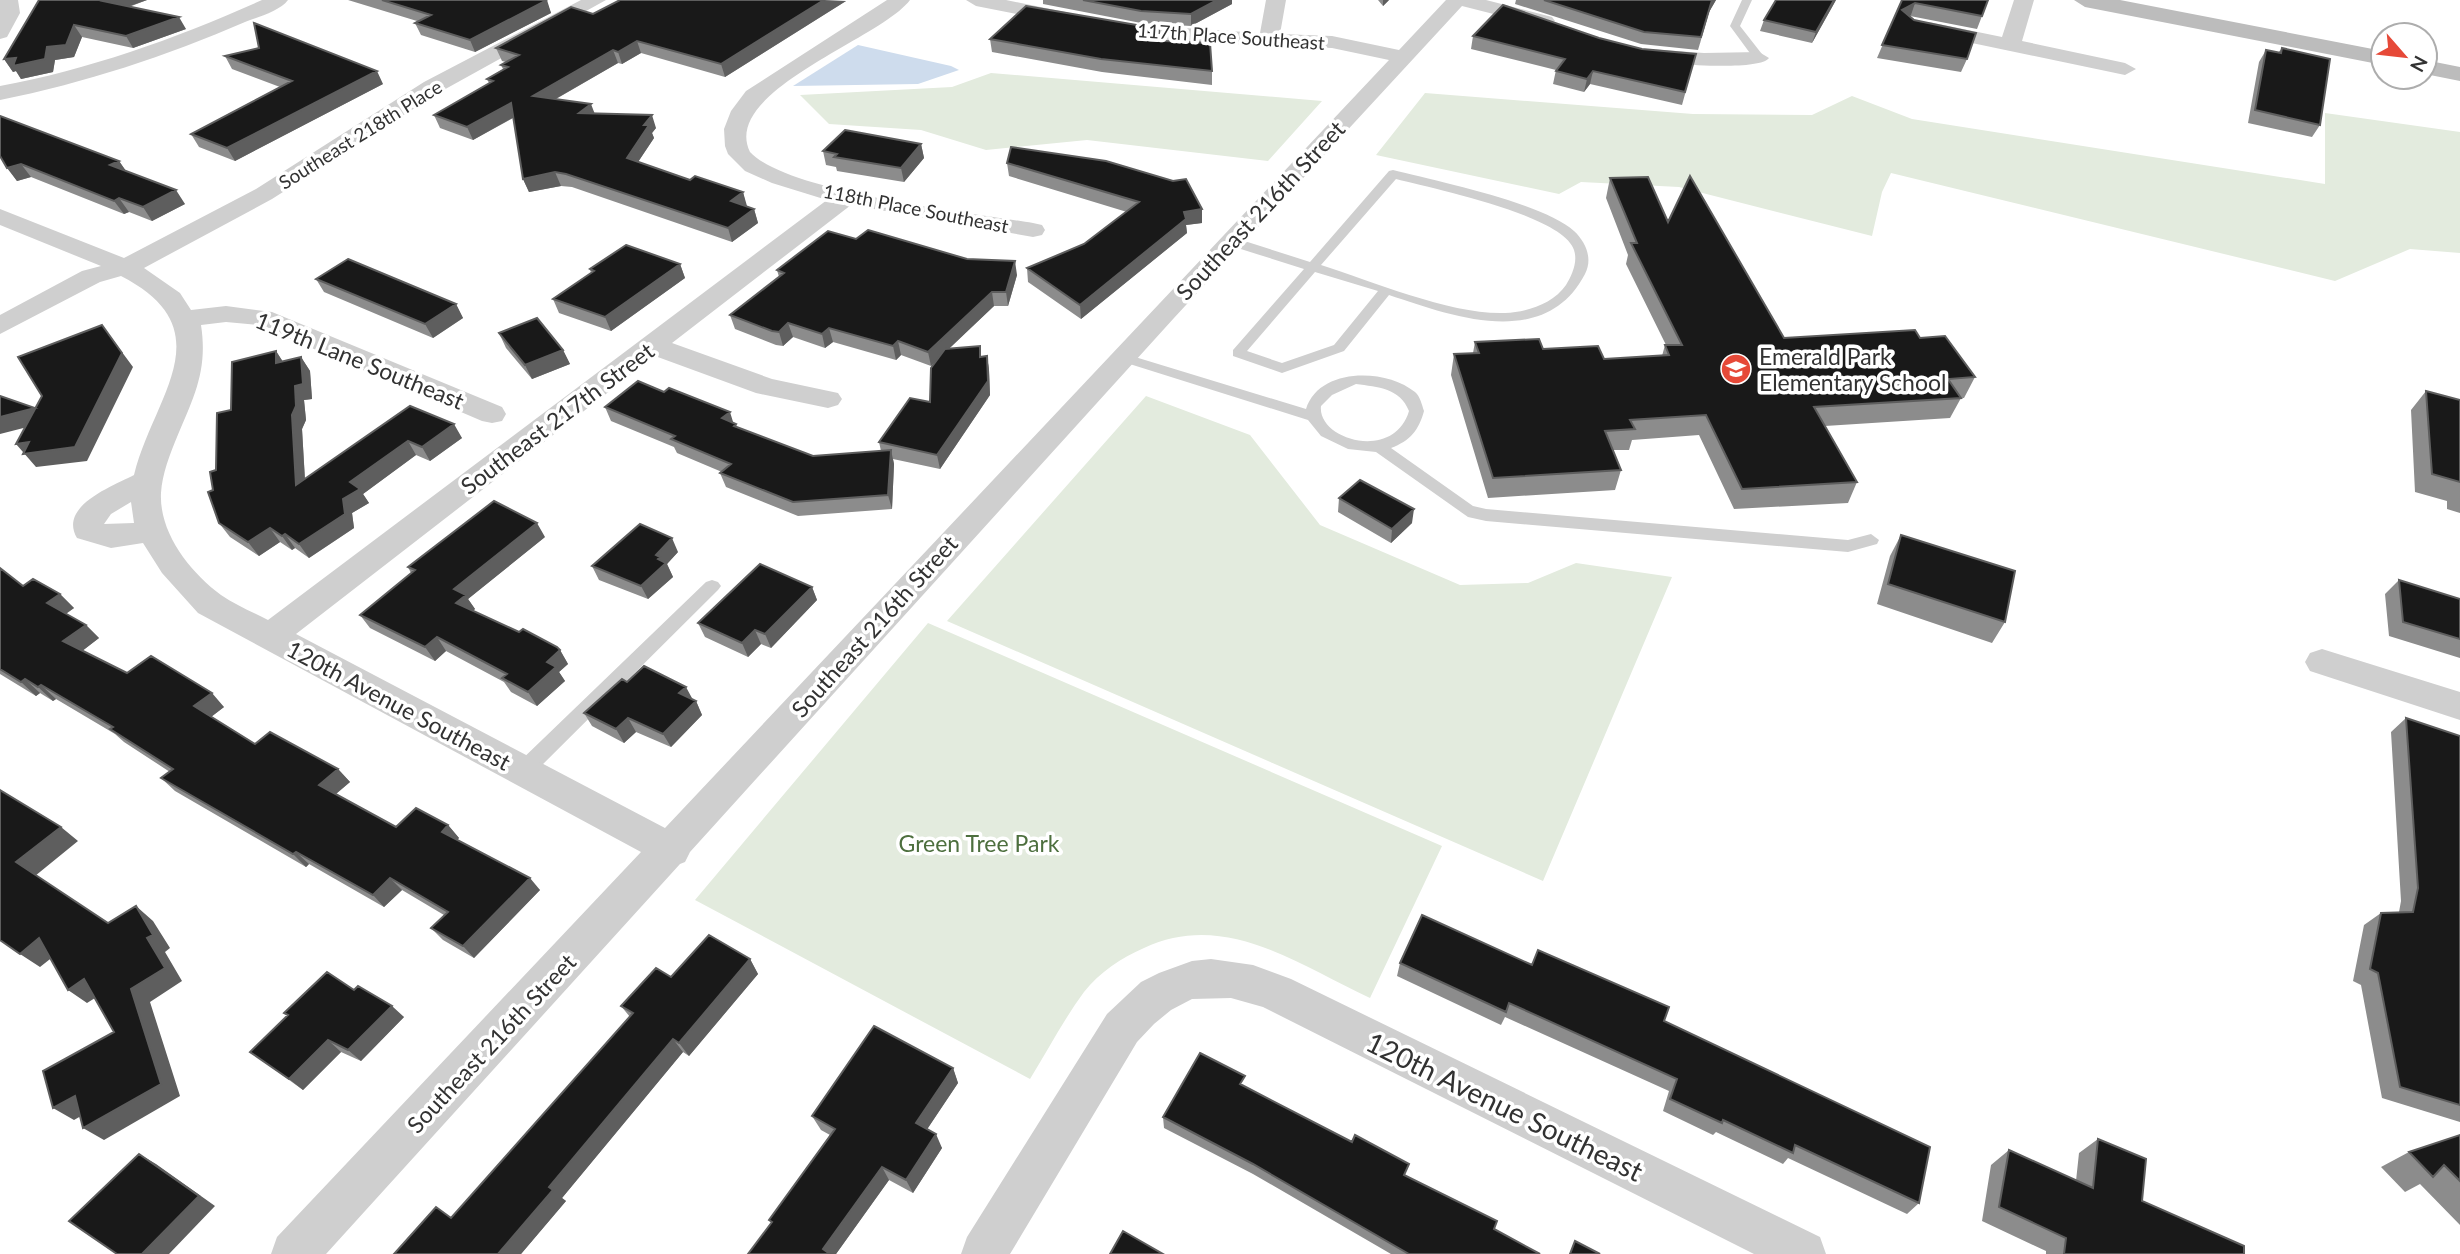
<svg xmlns="http://www.w3.org/2000/svg" width="2460" height="1254" font-family="Lato,sans-serif">
<style>
.green{fill:#e3ebde}
.water{fill:#cedced}
.lines{fill:none;stroke-linecap:round;stroke-linejoin:round}
.service{fill:#cfcfcf;fill-rule:evenodd}
.minor{fill:#cfcfcf;fill-rule:evenodd}
.secondary{fill:#bcbcbc;fill-rule:evenodd}
.wall{fill:#8c8c8c}
.shaded-wall{fill:#5e5e5e}
.building{fill:#191919;stroke:#5e5e5e;stroke-width:2}
.labels{text-anchor:middle;dominant-baseline:central;stroke-width:7;stroke-linejoin:round;paint-order:stroke}
.far-street-label{font-size:19px;fill:#323232;stroke:#fff}
.street-label{font-size:23px;fill:#323232;stroke:#fff}
.poi-label{font-size:23px;fill:#323232;stroke:#fff;text-anchor:start}
.park-label{font-size:23px;fill:#4d6f3e;stroke:#fff}
.near-street-label{font-size:28px;fill:#323232;stroke:#fff}
</style>
<rect width="100%" height="100%" fill="#fff"/>
<path class="green" d="M991,73L1322,101L1268,161L1087,140L986,150L921,130L829,124L800,95L952,87Z
M1425,93L1693,114L1812,115L1852,96L1912,119L2325,184V113L2460,132V253L2410,249L2335,281L1891,173L1882,192L1872,236L1679,187L1581,182L1559,194L1376,155Z
M1146,396L1250,435L1320,525L1460,585L1528,583L1576,563L1672,577L1543,881L947,621Z
M928,623L1442,846L1370,998C1297,964 1225,910 1144,948C1121,958 1100,972 1084,992C1064,1019 1048,1050 1030,1079L695,900Z"/>
<path class="water" d="M858,45L951,66L959,70L918,84L793,86Z"/>
<g class="lines">
<path class="service" d="M1742,0H1752L1740,26L1765,58L1763,60H1755L1730,26Z
M1393,170C1437,181 1543,203 1574,231C1586,242 1593,259 1585,274C1545,351 1452,316 1389,295L1344,351L1282,373L1233,356V350L1304,269L1225,244V238H1235L1310,262L1389,171ZM1396,179C1431,188 1563,215 1574,250C1578,262 1572,275 1566,285C1553,304 1527,312 1505,313C1452,315 1374,282 1321,265ZM1315,272L1378,291L1334,345L1282,363L1247,351Z
M1122,353L1306,409C1319,367 1386,368 1415,392C1420,396 1422,405 1424,411C1419,430 1410,441 1391,448L1473,506L1486,509L1848,540L1871,534L1879,540L1877,544L1848,552L1486,521L1468,517L1376,452L1348,449L1321,436L1308,420L1117,360L1115,357ZM1356,384C1378,387 1400,388 1409,411C1394,462 1317,440 1321,406L1332,395Z
M712,580L718,582L721,586L718,590L530,777L523,779L516,777L513,771L516,765L706,582Z"/>
<path class="minor" d="M0,0H18L20,13L7,37L0,39Z
M262,0H288C280,11 258,17 245,22C166,56 85,83 0,100V86C91,69 177,38 262,0Z
M581,0H606L440,92L272,199L144,268L180,293L191,310L226,306L272,312L502,407L506,414L502,421L492,423L482,421L258,325L226,322L201,325C208,370 194,397 177,437C170,454 162,474 161,493C159,533 190,572 221,595C235,605 253,612 268,620L827,200L772,183L745,171L728,154L725,146L724,129L731,111L746,91L887,0H910C881,39 720,91 750,152C788,193 973,213 1033,223L1042,225L1045,230L1042,235L1033,237L851,205L672,343L772,379L838,393L842,399L838,405L828,408L756,393L655,356L296,634L665,828L1389,60L1332,48L1183,42L1114,33L1107,31L1104,27L1107,23L1260,33L1266,0H1286L1280,34L1332,36L1399,50L1446,0H1486L1552,17L1555,21L1545,27L1462,6L1174,318L690,852L685,862L680,864L326,1254H271L277,1237L641,852L198,613L162,573L143,543L111,548L77,538C58,506 113,486 134,475C153,397 226,330 121,276L100,282L0,334V315L82,271L101,266L0,225V209L124,258L256,189L424,82ZM131,502L134,523L104,524L111,514Z
M966,0H1006L1075,14L1078,18L1068,24L976,6Z
M2014,0H2034L2022,41L2125,63L2136,69L2125,75L1929,34L1919,28L1929,22L2002,37Z
M1649,49L1704,53L1759,52L1769,58C1759,72 1661,64 1642,59L1639,55Z
M2322,649L2460,692V720L2310,671L2305,662L2310,653Z
M1211,959L1253,965L1291,979L1820,1237L1826,1254H1754L1263,1007L1231,998L1192,999L1171,1010L1154,1024L1137,1042L1010,1254H961L967,1237L1107,1014L1141,982L1159,973L1192,961Z"/>
<path class="secondary" d="M2074,0H2120L2383,51V65L2085,7Z
M2425,60L2460,67V81L2425,74Z"/>
</g>
<path class="wall" d="M39,0H147L129,7L186,29L133,48L82,37L74,57L55,60L53,72L21,79L16,71L13,72L4,59Z
M348,0H546L551,13L475,52L421,35L415,23L417,21Z
M1043,0H1232V4L1191,26L1141,23L1043,4Z
M1378,0H1389L1383,6Z
M1516,0H1716L1709,12L1698,50L1641,44L1515,4Z
M1836,0L1812,43L1760,31L1764,20Z
M1902,0L1982,16L1977,29L1910,16L1967,59L1961,72L1877,58Z
M846,1L725,77L641,53L622,64L618,63L556,99L594,113L656,128L652,133L654,138L638,162L690,180L743,192L746,206L754,209L758,223L732,242L572,187L561,186L529,192L523,179L513,118L473,140L440,128L434,115L489,83L487,79L503,69L501,65L506,62L502,61L496,48L593,14Z
M1160,29V41L1212,71V85L1102,72L992,52L990,39Z
M1473,36L1599,38L1642,49L1696,54L1682,105L1590,84L1584,92L1553,84L1556,70L1471,49Z
M259,48L383,84L235,161L199,147L191,134L280,87L232,69L225,56Z
M2282,48L2320,125L2312,137L2248,123L2259,62L2266,50L2278,53Z
M921,144L924,158L904,182L837,171L836,167L826,165L823,151Z
M0,156L119,161L126,171L185,204L152,221L129,212L124,214L31,177L17,181Z
M1007,163L1173,181L1202,223L1186,225L1187,233L1081,319L1028,282L1027,268L1084,244L1127,212L1009,176Z
M1610,178L1668,222L1784,338H1920L1975,377L1964,398H1961L1950,418L1825,426L1857,482L1848,503L1734,509L1699,435L1632,440L1629,450H1613L1621,470L1615,490L1488,498L1451,375L1454,354L1473,353L1475,342L1543,349L1604,359L1662,356L1665,345H1666L1626,264L1628,255L1606,198Z
M856,239L1017,275L1008,306H994L948,349L981,357L987,356L989,370L990,395L940,469L893,459L894,464L892,509L798,516L726,487L720,473L722,472L677,453L674,447L611,421L605,407L734,423L737,427L813,456L881,451L879,442L930,402L938,359L931,366L901,355L896,360L833,342L825,348L793,337L783,346L776,345L735,329L730,315L779,277L777,270Z
M680,264L685,278L611,331L559,313L553,299L591,273L590,269Z
M316,279L456,304L463,318L433,338L324,292Z
M499,333L563,350L570,364L532,379L506,348Z
M276,351L283,362L301,357L310,371L312,399L304,400L306,420L302,429L305,479L410,406L462,438L430,461L416,455L363,494L369,503L352,513L354,528L309,558L295,548L292,550L280,542L259,556L230,537L219,523L213,490L216,470L231,410Z
M2426,391L2460,400V513L2447,509V501L2415,492L2411,410Z
M1339,498L1412,523L1391,543L1338,512Z
M1901,535L2005,622L1992,643L1877,604L1890,556Z
M545,537L468,599L475,609L473,611L560,650L568,664L559,672L565,681L537,706L511,692L504,682L446,651L435,661L370,628L360,615L411,573L408,567Z
M678,552L667,564L673,577L648,599L599,580L592,566Z
M0,568L23,586L60,594L74,608L66,614L86,625L99,638L82,651L127,673L224,707L211,717L255,744L338,769L350,782L336,794L396,827L448,825L459,838L457,840L540,890L474,958L443,940L431,928L444,915L402,890L384,907L309,864L306,867L175,791L161,778L170,772L124,742L115,734L56,699L53,701L40,693L36,696L0,674Z
M2399,580L2460,599V658L2389,636L2385,594Z
M812,587L817,600L771,648L761,644L748,657L705,637L698,623Z
M627,682L693,700L696,701L702,715L671,747L636,732L624,743L592,726L584,713Z
M2406,718L2460,736V1122L2382,1098L2361,985L2353,981L2364,925L2381,913L2399,912L2401,901L2391,732Z
M750,959L758,974L689,1056L683,1052L562,1198L566,1201L521,1254H394L451,1218L630,1017L621,1006L671,977Z
M1400,963L1532,965L1664,1021L1919,1203L1907,1214L1788,1158L1783,1164L1716,1132L1713,1135L1663,1111L1669,1091L1505,1017L1501,1025L1397,976Z
M354,990L404,1017L361,1061L341,1052L303,1090L250,1052Z
M953,1068L958,1083L927,1129L942,1148L913,1193L889,1180L836,1254H748L772,1223L769,1220L830,1135L821,1130L812,1116Z
M1244,1086L1406,1176L1494,1229L1540,1254H1391L1253,1174L1164,1128L1163,1117Z
M2460,1135V1225L2420,1184L2405,1192L2381,1167L2409,1152Z
M2098,1139L2142,1201L2244,1254H2046V1251L1982,1221L1991,1165L2009,1150L2076,1181L2079,1153Z"/>
<path class="shaded-wall" d="M106,0H147L110,13L103,1Z
M547,0L551,13L475,52L470,40Z
M824,0L846,1L725,77L721,64Z
M1217,0H1232V4L1191,26V14Z
M1383,0H1389L1383,6Z
M1712,0H1716L1709,12L1698,50Z
M1834,0H1836L1812,43L1816,32Z
M1915,3L1911,15L1898,23L1902,10Z
M179,17L186,29L133,48L126,36Z
M74,25L82,37L74,57L55,60L53,72L21,79L16,71L13,72L4,59L16,58L47,47Z
M1160,29V42L1140,40Z
M637,41L641,53L622,64L618,52Z
M613,50L618,63L538,109L533,96Z
M377,71L383,84L235,161L227,148Z
M1593,71L1590,84L1584,92L1587,79Z
M511,103L516,116L473,140L467,127Z
M591,104L596,117L579,113Z
M652,115L656,128L652,133L654,138L632,171L627,158L644,125Z
M921,144L924,158L904,182L901,168Z
M119,161L128,174L110,165Z
M21,164L31,177L17,181L7,168Z
M555,172L561,186L529,192L523,179Z
M176,190L185,204L152,221L143,207Z
M743,192L747,206L735,214L731,201Z
M119,198L129,212L124,214L114,201Z
M754,209L758,223L732,242L728,228Z
M1202,209V223L1186,225L1187,233L1081,319L1080,305L1184,212Z
M1015,261L1017,275L1008,306L1006,292Z
M680,264L685,278L611,331L605,317Z
M992,292L994,306L931,366L928,352Z
M456,304L463,318L433,338L425,324Z
M788,323L793,337L783,346L779,332Z
M102,325L133,367L87,461L36,467L16,444Z
M829,328L833,342L825,348L822,334Z
M898,341L901,355L896,360L893,346Z
M563,350L570,364L532,379L525,365Z
M276,351L285,365L276,363Z
M987,356L989,370L990,395L940,469L937,455Z
M301,357L310,371L312,399L304,400L306,420L302,429L306,499L296,485L292,415L295,386Z
M35,408L47,422L0,434V417Z
M730,412L734,425L736,424L741,438L722,418Z
M454,424L462,438L430,461L422,447Z
M408,441L416,455L363,494L369,503L352,513L354,528L309,558L299,544L343,499L350,482Z
M891,450L894,464L892,509L888,495Z
M1414,509L1412,523L1391,543L1392,529Z
M537,523L545,537L468,599L475,609L465,617L456,603L454,589Z
M270,528L280,542L259,556L248,542Z
M285,534L295,548L292,550L282,536Z
M672,538L678,552L667,564L673,577L648,599L641,586L656,555Z
M812,587L817,600L771,648L765,634Z
M60,594L74,608L61,617L47,603Z
M86,625L99,638L77,655L63,641Z
M755,630L761,644L748,657L742,643Z
M437,637L446,651L435,661L425,647Z
M560,650L568,664L559,672L565,681L537,706L528,692L547,662Z
M25,679L40,693L36,696L21,682Z
M41,685L56,699L53,701L38,687Z
M686,687L693,700L679,693Z
M212,693L224,707L207,720L194,706Z
M696,701L702,715L671,747L663,734Z
M628,718L636,732L624,743L616,729Z
M338,769L350,782L331,798L319,785Z
M448,825L459,838L452,845L442,832Z
M61,827L78,841L35,876L16,862Z
M296,852L309,864L306,867L293,854Z
M390,878L402,890L384,907L373,895Z
M530,878L540,890L474,958L463,946Z
M136,906L153,921L170,948L165,952L182,981L150,1002L180,1096L104,1140L83,1128L131,989L147,938Z
M39,938L59,952L40,967L20,954Z
M750,959L758,974L689,1056L679,1043Z
M84,979L103,993L87,1003L68,990Z
M392,1006L404,1017L361,1061L348,1050Z
M673,1039L683,1052L562,1198L566,1201L521,1254H498L549,1187Z
M328,1040L341,1052L303,1090L289,1079Z
M953,1068L958,1083L922,1137L916,1123Z
M75,1096L95,1108L74,1120L53,1108Z
M936,1134L942,1148L913,1193L906,1180Z
M139,1154L156,1164L215,1206L169,1254H142Z
M882,1167L889,1180L836,1254H826L823,1249Z"/>
<path class="building" d="M39,0H106L103,1L179,17L126,36L74,25L66,45L47,47L45,59L13,66L16,58L4,59Z
M382,0H547L470,40L415,23L431,15Z
M620,0H824L721,64L637,41L618,52L613,50L533,96L591,104L579,113L652,115L644,125H649L627,158L690,180L695,176L743,192L731,201L754,209L728,228L566,174L555,172L523,179L511,103L467,127L434,115L493,81L487,79L508,67L501,65L519,55L496,48L571,7L593,14Z
M1083,0H1217L1191,14L1141,11Z
M1544,0H1712L1701,37L1644,32Z
M1776,0H1834L1816,32L1764,20Z
M1902,0H1988L1982,16L1915,3L1902,10L1914,20L1976,33L1967,59L1882,45Z
M1503,5L1599,38L1642,49L1696,54L1685,92L1593,71L1587,79L1556,71L1565,59L1473,36Z
M1026,6L1160,29L1140,40L1210,43L1212,71L1101,59L990,39Z
M254,23L377,71L227,148L191,134L292,81L225,56L259,48Z
M2282,48L2330,59L2320,125L2255,110L2266,50L2281,53Z
M0,116L119,161L110,165L176,190L143,207L119,198L114,201L21,164L7,168L0,156Z
M845,130L921,144L901,168L834,157L837,154L823,151Z
M1011,147L1106,161L1173,181L1186,179L1202,209L1184,212L1186,219L1080,305L1027,268L1084,244L1139,202L1007,163Z
M1690,176L1784,338L1915,330L1920,338L1945,336L1975,377L1948,379L1961,398L1814,407L1857,482L1742,489L1706,415L1630,420L1635,429L1605,431L1621,470L1493,478L1454,354L1479,353L1475,342L1539,339L1543,349L1598,346L1604,359L1669,355L1665,345H1682L1631,243H1637L1610,178L1648,177L1668,222Z
M868,230L967,259L1015,261L1006,292H992L928,352L898,341L893,346L829,328L822,334L788,323L779,332L772,331L730,315L784,273L777,270L828,231L856,239Z
M626,245L680,264L605,317L553,299L594,271L590,269Z
M348,259L456,304L425,324L316,279Z
M537,318L563,350L525,365L499,333Z
M102,325L122,353L75,447L23,454L29,442L16,444L42,396L18,357Z
M980,346V357L987,356L988,381L937,455L879,442L910,398L930,402L931,368L945,349Z
M276,351V363L301,357L303,384L295,386L296,406L292,415L296,485L410,406L454,424L422,447L408,441L350,482L360,489L343,499L345,514L299,544L285,534L282,536L270,528L248,542L219,523L208,492L213,490L210,472L216,470L217,413L231,410L232,362Z
M638,381L664,392L669,388L730,412L722,418L736,424L734,426L813,456L891,450L888,495L793,502L720,473L731,464L671,439L675,436L605,407Z
M2426,391L2460,400V482L2432,474Z
M0,396L35,408L0,417Z
M1360,480L1414,509L1392,529L1339,498Z
M494,501L537,523L454,589L466,595L456,603L519,632L523,629L557,647L560,650L547,662L556,667L528,692L502,678L507,674L437,637L425,647L360,615L415,570L408,567Z
M640,524L672,538L656,555L660,557L658,559L666,563L641,586L592,566Z
M1901,535L2015,571L2005,622L1888,584Z
M760,564L812,587L765,634L755,630L742,643L698,623Z
M0,568L23,586L33,579L60,594L47,603L86,625L63,641L127,673L151,656L212,693L194,706L255,744L270,732L338,769L319,785L396,827L416,808L448,825L442,832L530,878L463,946L431,928L448,912L390,878L373,895L296,852L293,854L161,778L173,769L110,729L113,727L41,685L38,687L25,679L21,682L0,669Z
M2399,580L2460,599V639L2403,622Z
M644,666L686,687L679,693L696,701L663,734L628,718L616,729L584,713L622,679L627,682Z
M2406,718L2460,736V1105L2400,1087L2378,973L2370,969L2381,913L2413,912L2418,888Z
M0,790L61,827L16,862L108,923L136,906L153,935L147,938L165,968L131,989L161,1084L83,1128L75,1096L53,1108L43,1071L114,1032L84,979L68,990L39,938L20,954L0,940Z
M1422,915L1532,965L1538,950L1669,1007L1664,1021L1930,1147L1919,1203L1795,1145L1793,1153L1723,1120L1722,1123L1670,1099L1677,1079L1509,1003L1506,1012L1400,963Z
M709,935L750,959L679,1043L673,1039L549,1187L553,1190L498,1254H394L436,1207L451,1218L633,1013L621,1006L656,968L671,977Z
M327,972L354,990L358,986L392,1006L348,1050L328,1040L289,1079L250,1052L288,1015L284,1013Z
M874,1026L953,1068L916,1123L936,1134L906,1180L882,1167L823,1249L830,1254H748L772,1222L769,1220L835,1129L812,1116Z
M1200,1053L1245,1076L1240,1084L1352,1142L1355,1135L1409,1164L1404,1175L1497,1221L1494,1229L1540,1254H1409L1253,1164L1163,1117Z
M2460,1135V1181L2444,1165L2433,1177L2409,1152Z
M2098,1139L2146,1159L2142,1201L2244,1246V1254H2064L2066,1238L1999,1207L2009,1150L2093,1188Z
M139,1154L199,1196L142,1254H117L69,1221Z
M1123,1231L1163,1254H1110Z
M1575,1241L1600,1254H1570Z"/>
<defs>
<g id="school-disc" transform="scale(1.575)"><circle r="9.5" fill="#e64938" stroke="#fff"/><path d="M0-5L7-2L0 1L-7-2ZM-4 1L0 2.5L4 1V4Q0 6-4 4Z" fill="#fff"/></g>
</defs>
<g fill-rule="evenodd">
<use href="#school-disc" x="1736" y="369"/>
</g>
<g class="labels">
<g class="far-street-label">
<text transform="translate(1231 36) rotate(4)">117th Place Southeast</text>
<text transform="translate(360 134) rotate(-32)">Southeast 218th Place</text>
<text transform="translate(916 208) rotate(11)">118th Place Southeast</text>
</g>
<g class="street-label">
<text transform="translate(1260 210) rotate(-47)">Southeast 216th Street</text>
<text transform="translate(360 360) rotate(22)">119th Lane Southeast</text>
<text transform="translate(557 418) rotate(-37)">Southeast 217th Street</text>
<text transform="translate(874 626) rotate(-48)">Southeast 216th Street</text>
<text transform="translate(399 705) rotate(28)">120th Avenue Southeast</text>
<text transform="translate(491 1043) rotate(-47)">Southeast 216th Street</text>
</g>
<g class="poi-label">
<text x="1759" y="356">Emerald Park<tspan x="1759" dy="26">Elementary School</tspan></text>
</g>
<g class="park-label">
<text x="979" y="843">Green Tree Park</text>
</g>
<g class="near-street-label">
<text transform="translate(1505 1106) rotate(26)">120th Avenue Southeast</text>
</g>
</g>
<g transform="translate(2404 56) rotate(118)"><circle r="33" fill="#ffffff" stroke="#adadad" stroke-width="2"/>
<path d="M0-5L12 26L0 18L-12 26Z" fill="#e64938"/>
<text y="-10" font-size="19" font-weight="bold" text-anchor="middle" fill="#323232">N</text>
</g>
</svg>
